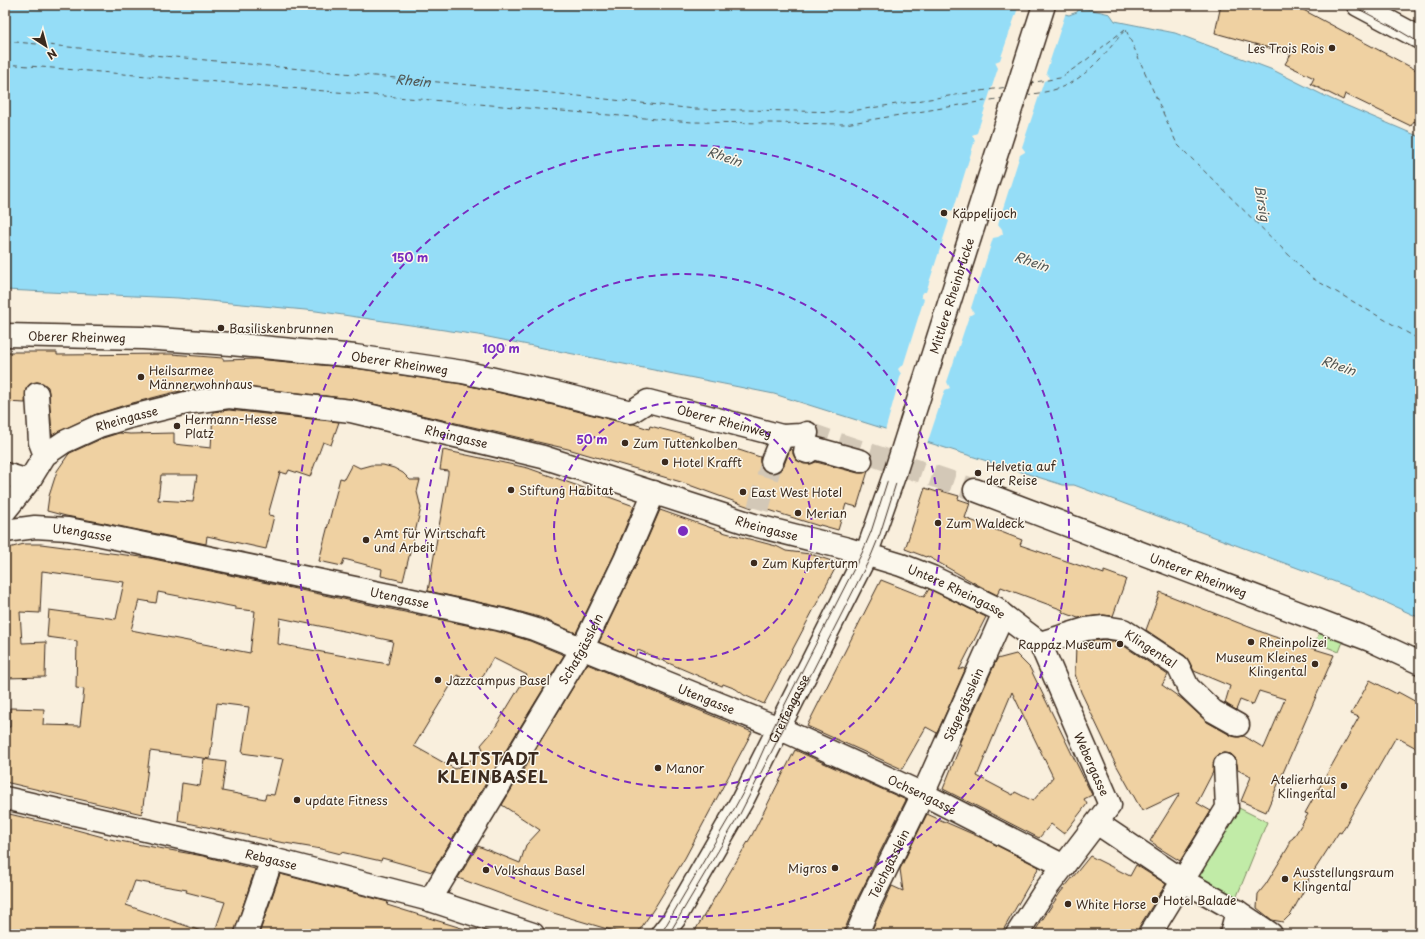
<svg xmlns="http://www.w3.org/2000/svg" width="1425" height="939" font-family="'Playpen Sans',sans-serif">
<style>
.green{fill:#c1eba7;stroke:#7e8a62}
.water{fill:#95ddf7;stroke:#7195a0}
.pier{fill:#f9efdd}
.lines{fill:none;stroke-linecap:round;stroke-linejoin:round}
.ferry{stroke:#525754;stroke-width:1;stroke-dasharray:5 4;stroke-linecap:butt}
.building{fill:#efd1a2;stroke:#3b2a1e;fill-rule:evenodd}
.minor-tunnel{stroke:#d3c8b7;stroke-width:22;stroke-dasharray:22 11;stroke-linecap:butt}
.minor-casing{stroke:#3b2a1e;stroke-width:25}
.minor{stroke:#fbf7ec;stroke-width:22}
.tram{stroke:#3b2a1e;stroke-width:1}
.minor-bridge-casing{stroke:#3b2a1e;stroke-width:25;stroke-linecap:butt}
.minor-bridge{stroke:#fbf7ec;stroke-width:22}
.ring{fill:none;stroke:#7b2cbf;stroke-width:2;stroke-dasharray:7 5}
.poi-dot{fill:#3b2a1e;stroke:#fbf7ec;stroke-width:1.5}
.labels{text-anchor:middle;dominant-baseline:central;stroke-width:3;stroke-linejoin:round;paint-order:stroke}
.poi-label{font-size:12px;fill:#3b2a1e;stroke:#fbf7ec;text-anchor:start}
.street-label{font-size:12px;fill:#3b2a1e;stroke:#fbf7ec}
.water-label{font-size:13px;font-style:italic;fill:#525754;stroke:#fbf7ec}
.district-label{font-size:16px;font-weight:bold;letter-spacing:1px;fill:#3b2a1e;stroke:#fbf7ec}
.centre{fill:#7b2cbf;stroke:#fbf7ec;stroke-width:2}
.ring-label{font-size:12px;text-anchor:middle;font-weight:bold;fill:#7b2cbf;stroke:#fbf7ec;stroke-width:3;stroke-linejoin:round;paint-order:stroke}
</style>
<rect width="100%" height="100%" fill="#f9efdd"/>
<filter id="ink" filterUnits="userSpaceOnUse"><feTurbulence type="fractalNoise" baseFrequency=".025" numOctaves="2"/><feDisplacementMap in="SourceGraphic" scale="8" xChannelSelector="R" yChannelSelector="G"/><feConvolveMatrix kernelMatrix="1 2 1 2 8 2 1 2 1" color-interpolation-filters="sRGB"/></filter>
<g filter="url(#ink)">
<path class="green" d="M1321,629L1344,639L1339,652L1315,642Z
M1233,805L1267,822L1235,901L1194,873Z"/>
<path class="water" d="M5,5H1031L1069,15L1077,12L1080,7L1110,14L1115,21L1175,33L1273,70L1331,99L1420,137V618L1365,593L1074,485H1063L774,394L478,335L316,311L178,298L5,290Z"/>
<path class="pier" d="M1019,5H1038L1066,12L1046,73L1048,75L1049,79L1044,81L1022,147L1025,151V152L1020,155L998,224L1002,229L1003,234L998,237L993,238L971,308L974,313L969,316L947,382L950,388L945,390L927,444L885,431L901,374L898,369L901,366H903L924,299L921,297V294L924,292H926L949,221L946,219L948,210L953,211L975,140L972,135L977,133L998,68L995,62L1000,60Z"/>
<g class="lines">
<g class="ferry">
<path d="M1126,30L1177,144L1312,278L1420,340"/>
<path id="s1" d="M5,41L533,91L695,109L845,112L1007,87"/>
<path d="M5,64L692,122L845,124L1003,98"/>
<path d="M1029,83L1060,78L1085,61L1125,29"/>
<path d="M1026,95C1038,93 1050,92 1062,87C1089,76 1107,51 1125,30"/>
</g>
</g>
<path class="building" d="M1221,5H1294L1420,72V125L1414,121L1411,126L1345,94L1343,100L1311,84L1314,78L1285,64L1291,54L1215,33Z
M5,352H57V355L171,354L223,358V360L256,359L353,368L461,384L553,405L628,424H634L649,429L650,426L693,437L692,440L736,449L760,457V462L762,468L768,473H774L780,471L784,465L790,449L793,450V454L796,460L804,464H811L816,462L858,473H864L868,471L857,507L846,504L838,530L820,525L819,526L753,505L752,508L681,482L568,449L352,399L227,385L175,392L125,405L94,415L52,435L49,393L48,387L43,383L37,382L30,384L26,389L25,403L5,402Z
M229,410L339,422L331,445L323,442L310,477L289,470L287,474L280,472L268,515L274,516L266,549L207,536L206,544L104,523L66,516L47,511L49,496L57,471L68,455L70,453L103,438L119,433L130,434L174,433V444L211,448L213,412ZM161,475H197L193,502L158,500Z
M443,450L528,468L634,506L614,555L576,633L539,617L510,609L428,591L448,474V471L440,470Z
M352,464L360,468L371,465H383L394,468L403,473L410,480H420L417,492L421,508L403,581L381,576L382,569L344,559L342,566L319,561L340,478L344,479Z
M925,488L937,492L938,490L959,496L958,499L970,503L965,518L1022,540L1020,545L1104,574V571L1126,579L1113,616L1103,615L1078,618L1062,612L1063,610L1001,587L997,595L978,585L927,556L926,557L905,549Z
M660,510L726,533L776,546L786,551L810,554L838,563L764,704L744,695L736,689L723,684L722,686L638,650L635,657L599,642L636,565Z
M24,544H41L149,558L504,633L530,641L564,655L432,872L382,858L381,861L341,852V854L321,849L279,842L178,821L182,783L200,786L204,759L226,762L222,791L265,799L266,794L274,795L283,759L242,753L249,707L217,703L210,759L150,751L142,814L5,782V727H10V708L44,709L43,725L80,726L84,689L76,688L77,641L47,637L49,610L116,619L124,582L42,571L40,613L20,612L22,643L46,642L45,677L5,678V549ZM158,592L235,607V609L255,611L250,653L131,630L139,600L156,603ZM280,618L393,641L388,664L278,644ZM493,658L527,675L493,731L481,745L483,749L476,752L478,756L455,769L414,746L457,675L477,686Z
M881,580L924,597L929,589L986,617L959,670L964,668L965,670L937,733L926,727L902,769L807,726Z
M1160,592L1272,636L1334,655L1266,812L1241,801L1251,777L1238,770L1236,759L1231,754L1225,753L1219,754L1214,760L1213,772L1197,803L1211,811L1180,861L1156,846V845L1150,841L1180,793L1142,811L1113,759L1081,692L1075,674L1076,645L1089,641L1104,640L1118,642L1168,675L1162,685L1182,699L1207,722L1232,736L1238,737L1244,736L1264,748L1285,699L1259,691L1253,705L1240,700L1236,710L1225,703L1230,686L1194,671L1189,661L1185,656L1146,630Z
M1016,654L1030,668L1092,795L1084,799L1087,804L1064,834L1051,824L1039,838L943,789L961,744H959L997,659ZM1012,692L1053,777L1033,801L1015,792L1013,795L977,776Z
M587,664L752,732L685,858L655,907L637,934H624L550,912L458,878L478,846L520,863L526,845L540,830L502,805Z
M1370,680L1397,694L1398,692L1420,704V750L1396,737L1341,833L1339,832L1308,880L1309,881L1291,914L1283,922L1272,920L1257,908L1258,894L1266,884L1289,846V841L1293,838L1308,814L1305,813L1359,717L1351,714Z
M795,750L906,800L869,874H870L858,897L845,929V934H693L752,835Z
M5,813L73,829L114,840L203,856L255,869L234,934H214L225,902L186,892L187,890L135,881L126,905L204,932L203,934H5Z
M927,814L984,839L1039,867L1001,934H870L892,886L903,891L900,869Z
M1090,856L1130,876L1136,865L1166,884L1139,927L1138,934H1033L1060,893Z
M280,874L388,902L387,905L471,931V934H259Z"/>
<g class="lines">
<path class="minor-tunnel" d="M807,433L975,490
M758,509L772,461"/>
<g class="minor-casing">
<g id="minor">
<path d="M1358,5L1420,38"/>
<path id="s2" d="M5,335L143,338L231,344L355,356L463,372L556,393L631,412L648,401L782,436L801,435L807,433"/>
<path d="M37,394L40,442L45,455"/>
<path d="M805,451L808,452L810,447L861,461"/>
<path d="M772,461L782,436"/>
<path d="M5,474L29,481"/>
<path id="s3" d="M975,490L1370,640L1420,663"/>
<path id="s4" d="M5,511L29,481L45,455L64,442L99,426L129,417L186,403L229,397L351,411L543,457L754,525L848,549L901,565L932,577L996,608L1003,615L1040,643"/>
<path id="s5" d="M5,531L35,527L68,529L101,535L403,598L507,621L534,629L774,726L923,794L1064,866"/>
<path id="s6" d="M1040,643L1086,629L1104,627L1123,630L1178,666L1188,687L1213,711L1238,725"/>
<path id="s7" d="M5,798L272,859L430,900L533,934"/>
<path d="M1097,823L1182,880L1237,911L1271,934"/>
<path id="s8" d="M430,900L582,649L625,560L654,492"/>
<path d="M246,934L272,859"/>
<path id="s9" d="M662,934L674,919L743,799L866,555L895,473"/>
<path id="s10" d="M857,934L870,902L923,794L1003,615"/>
<path d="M1017,934L1046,889L1110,805L1040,643"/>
<path d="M1150,934L1227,808L1225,765"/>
<path d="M1231,934L1237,911"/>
</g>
</g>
<use href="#minor" class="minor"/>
<path class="tram" d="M1351,5L1393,27L1420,43
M1414,5L1420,21
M661,934L733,811L750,780L774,726L862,553L871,532L1040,5
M669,934L740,814L871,556L880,534L898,477L1048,5"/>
<g class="minor-bridge-casing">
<g id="minor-bridge">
<path id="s11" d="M895,473L1044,5"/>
</g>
</g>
<use href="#minor-bridge" class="minor-bridge"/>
</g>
</g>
<g class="ring">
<circle cx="683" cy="531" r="129"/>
<circle cx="683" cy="531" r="257"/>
<circle cx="683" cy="531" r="386"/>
</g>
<g class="poi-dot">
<circle cx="1332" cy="48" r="4"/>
<circle cx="944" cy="213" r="4"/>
<circle cx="221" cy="328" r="4"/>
<circle cx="141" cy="377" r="4"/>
<circle cx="177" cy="426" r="4"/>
<circle cx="625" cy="443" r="4"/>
<circle cx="665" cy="462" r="4"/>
<circle cx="978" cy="473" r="4"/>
<circle cx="511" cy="490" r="4"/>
<circle cx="743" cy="492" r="4"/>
<circle cx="798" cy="513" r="4"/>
<circle cx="938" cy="523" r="4"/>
<circle cx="366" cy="540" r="4"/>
<circle cx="754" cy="563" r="4"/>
<circle cx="1251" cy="642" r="4"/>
<circle cx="1120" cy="644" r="4"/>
<circle cx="1315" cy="664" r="4"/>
<circle cx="438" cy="680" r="4"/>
<circle cx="658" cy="768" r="4"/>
<circle cx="1344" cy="786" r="4"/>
<circle cx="297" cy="800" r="4"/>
<circle cx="835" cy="868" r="4"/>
<circle cx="486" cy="870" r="4"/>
<circle cx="1285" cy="879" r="4"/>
<circle cx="1155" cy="900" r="4"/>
<circle cx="1068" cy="904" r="4"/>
</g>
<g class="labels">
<g class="poi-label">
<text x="1324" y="48" text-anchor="end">Les Trois Rois</text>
<text x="952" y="213">Käppelijoch</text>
<text x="229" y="328">Basiliskenbrunnen</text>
<text x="149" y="370">Heilsarmee<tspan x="149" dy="14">Männerwohnhaus</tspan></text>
<text x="185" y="419">Hermann-Hesse<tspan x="185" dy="14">Platz</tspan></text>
<text x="633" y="443">Zum Tuttenkolben</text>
<text x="673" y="462">Hotel Krafft</text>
<text x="986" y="466">Helvetia auf<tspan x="986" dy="14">der Reise</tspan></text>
<text x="519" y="490">Stiftung Habitat</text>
<text x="751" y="492">East West Hotel</text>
<text x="806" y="513">Merian</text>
<text x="946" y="523">Zum Waldeck</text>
<text x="374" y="533">Amt für Wirtschaft<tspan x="374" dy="14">und Arbeit</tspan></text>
<text x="762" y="563">Zum Kupferturm</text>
<text x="1259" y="642">Rheinpolizei</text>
<text x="1112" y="644" text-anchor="end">Rappaz Museum</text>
<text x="1307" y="657" text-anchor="end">Museum Kleines<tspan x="1307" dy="14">Klingental</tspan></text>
<text x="446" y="680">Jazzcampus Basel</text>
<text x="666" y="768">Manor</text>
<text x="1336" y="779" text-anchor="end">Atelierhaus<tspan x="1336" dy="14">Klingental</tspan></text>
<text x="305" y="800">update Fitness</text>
<text x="827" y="868" text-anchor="end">Migros</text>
<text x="494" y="870">Volkshaus Basel</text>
<text x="1293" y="872">Ausstellungsraum<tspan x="1293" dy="14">Klingental</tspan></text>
<text x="1163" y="900">Hotel Balade</text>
<text x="1076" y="904">White Horse</text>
</g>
<g class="street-label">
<text stroke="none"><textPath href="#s11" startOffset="186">Mittlere Rheinbrücke</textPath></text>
<text stroke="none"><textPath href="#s2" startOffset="72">Oberer Rheinweg</textPath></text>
<text stroke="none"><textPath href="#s2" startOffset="396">Oberer Rheinweg</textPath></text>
<text stroke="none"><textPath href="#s4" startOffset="159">Rheingasse</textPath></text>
<text stroke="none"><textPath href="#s2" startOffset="732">Oberer Rheinweg</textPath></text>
<text stroke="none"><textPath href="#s4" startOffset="495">Rheingasse</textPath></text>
<text stroke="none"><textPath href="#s4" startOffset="819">Rheingasse</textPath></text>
<text stroke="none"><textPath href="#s5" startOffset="78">Utengasse</textPath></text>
<text stroke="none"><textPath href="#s3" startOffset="239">Unterer Rheinweg</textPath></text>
<text stroke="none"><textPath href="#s4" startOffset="1020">Untere Rheingasse</textPath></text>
<text stroke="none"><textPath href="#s5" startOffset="402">Utengasse</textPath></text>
<text stroke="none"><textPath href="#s8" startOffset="293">Schafgässlein</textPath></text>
<text stroke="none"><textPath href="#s6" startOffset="119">Klingental</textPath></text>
<text stroke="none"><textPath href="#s5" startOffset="726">Utengasse</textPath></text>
<text stroke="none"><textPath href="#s10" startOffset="253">Sägergässlein</textPath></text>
<text stroke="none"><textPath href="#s9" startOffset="259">Greifengasse</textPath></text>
<text transform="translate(1092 764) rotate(66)">Webergasse</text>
<text stroke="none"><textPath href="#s5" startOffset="962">Ochsengasse</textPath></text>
<text stroke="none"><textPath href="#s7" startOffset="273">Rebgasse</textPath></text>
<text stroke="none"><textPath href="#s10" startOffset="77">Teichgässlein</textPath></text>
</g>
<g class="water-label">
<text stroke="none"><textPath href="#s1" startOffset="410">Rhein</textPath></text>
<text transform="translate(725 156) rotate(19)">Rhein</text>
<text transform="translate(1263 203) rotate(81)">Birsig</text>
<text transform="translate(1032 261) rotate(19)">Rhein</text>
<text transform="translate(1339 365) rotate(19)">Rhein</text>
</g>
<g class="district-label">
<text x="493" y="758">ALTSTADT<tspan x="493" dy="18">KLEINBASEL</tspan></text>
</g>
</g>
<circle cx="683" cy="531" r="6" class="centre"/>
<g class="ring-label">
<text x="410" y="262">150 m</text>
<text x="501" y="353">100 m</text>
<text x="592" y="444">50 m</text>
</g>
<rect width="1425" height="939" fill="none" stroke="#fbf7ec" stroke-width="20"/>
<rect x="10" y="10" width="1405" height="919" fill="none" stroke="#3b2a1e" stroke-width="1.5" filter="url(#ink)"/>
<g transform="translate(46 46) rotate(144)" stroke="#fbf7ec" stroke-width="3" paint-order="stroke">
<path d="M0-3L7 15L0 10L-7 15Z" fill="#3b2a1e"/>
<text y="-6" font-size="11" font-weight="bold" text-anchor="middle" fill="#3b2a1e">N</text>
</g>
</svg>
